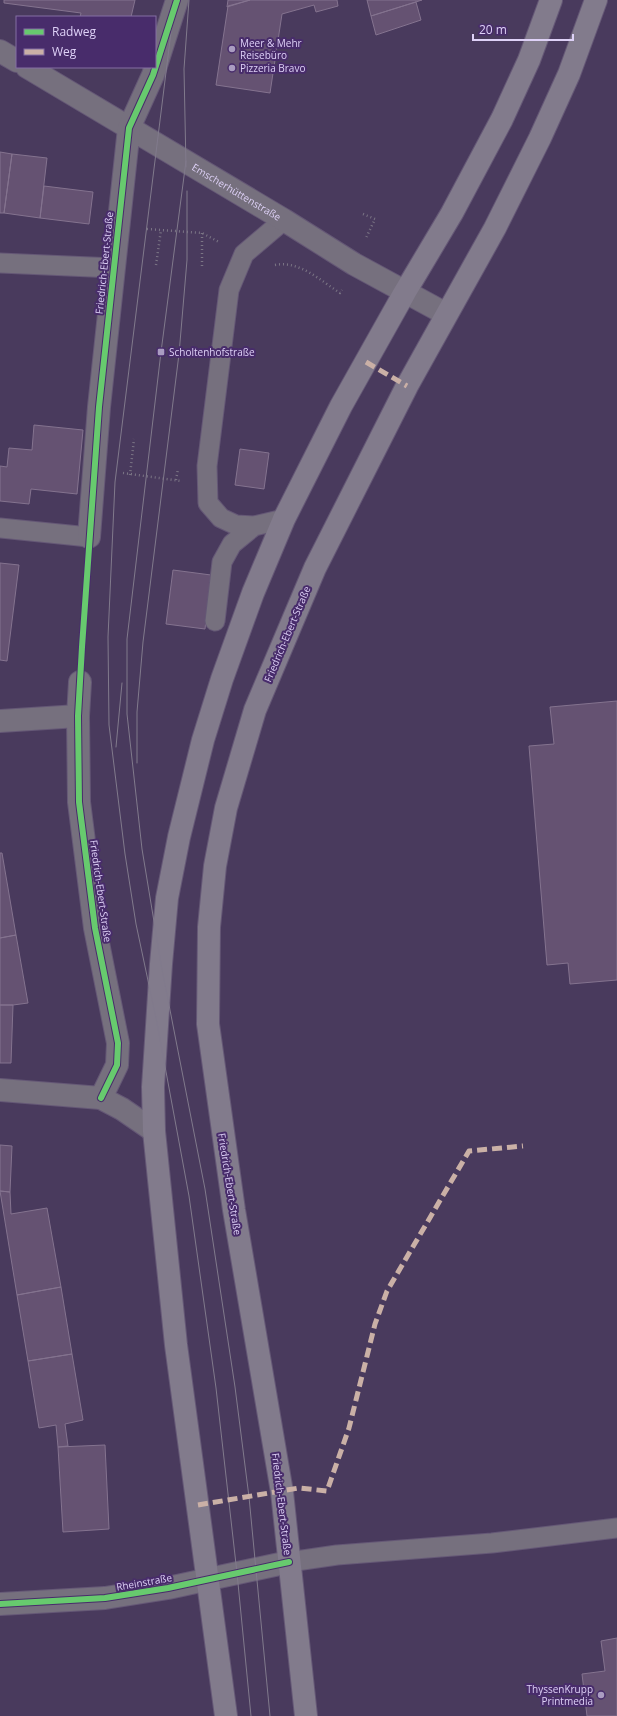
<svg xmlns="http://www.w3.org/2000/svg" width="617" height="1716" font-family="'Open Sans',sans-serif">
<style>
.building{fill:#655272;stroke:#84738f}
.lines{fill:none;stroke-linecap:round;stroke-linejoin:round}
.lane-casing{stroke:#655876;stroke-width:21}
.street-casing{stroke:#655876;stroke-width:24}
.secondary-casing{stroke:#655876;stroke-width:24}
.path{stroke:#7b7585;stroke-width:2.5;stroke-dasharray:1 3;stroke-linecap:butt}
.lane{stroke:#76707e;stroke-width:19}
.street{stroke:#76707e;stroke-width:22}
.secondary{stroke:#827b8c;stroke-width:22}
.tram{stroke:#817a8c;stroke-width:1}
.quiet{stroke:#cab0a6;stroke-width:5;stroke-dasharray:10 5;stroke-linecap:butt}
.cycleway-casing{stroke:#482c6b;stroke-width:8}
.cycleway{stroke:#67ca6e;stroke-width:6}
.poi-dot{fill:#aa9cc1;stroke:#482c6b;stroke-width:1.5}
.labels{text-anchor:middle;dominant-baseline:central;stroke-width:4;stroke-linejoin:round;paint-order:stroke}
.poi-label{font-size:10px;fill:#ded1f7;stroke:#482c6b;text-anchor:start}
.street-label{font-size:10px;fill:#ded1f7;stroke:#482c6b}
</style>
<rect width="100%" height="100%" fill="#493a5d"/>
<path class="building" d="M4,0H135L131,17H80L81,13L4,3Z
M228,0H250L227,7Z
M250,0H337L338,6L316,12L314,5L282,14L270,93L216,85L228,6Z
M367,0H422L371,16Z
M416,2L421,20L376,35L371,16Z
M0,152L12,154L4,213H0Z
M12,154L47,158L40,218L4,213Z
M44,186L93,192L89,224L40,218Z
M34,425L83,430L77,494L31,489L29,504L0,501V466L7,467L9,448L32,450Z
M240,449L269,453L264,489L235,485Z
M0,563L19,565L7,661L0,660Z
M173,570L211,575L205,629L166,624Z
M617,701V980L570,984L568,963L547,965L529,746L554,744L550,707Z
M0,853H2L16,935L0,938Z
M16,935L28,1003L13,1005H0V938Z
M0,1005H13L11,1063H0Z
M0,1145L12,1146L10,1192L0,1191Z
M0,1191L10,1192L11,1214L47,1208L61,1287L17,1295Z
M61,1287L72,1354L28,1361L17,1295Z
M72,1354L83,1420L65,1424L68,1446L58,1447L56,1425L39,1428L28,1361Z
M105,1445L109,1529L63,1532L58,1447Z
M617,1638V1716H587L582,1674L605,1671L601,1641Z"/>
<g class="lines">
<g class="lane-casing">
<path id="lane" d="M284,220L244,254L229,290L207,466L208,503L221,518L236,525L254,526L284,519
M0,263L114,268
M0,528L89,537
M215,621L222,562L232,544L254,526
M289,1562L337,1555L492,1543L617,1528"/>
</g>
<g class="street-casing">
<g id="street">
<path d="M0,51L17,61"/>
<path id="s1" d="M27,67L284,220L354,264L446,314"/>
<path d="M89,537L99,407L129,128L153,75L177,0"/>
<path d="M80,682L78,716L79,802L95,928L118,1043L117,1065L101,1098"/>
<path d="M0,721L78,716"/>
<path d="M0,1090L101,1098L122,1109L154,1131"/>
<path d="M0,1604L105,1598L168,1588L289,1562"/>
</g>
</g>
<g class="secondary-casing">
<path id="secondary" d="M226,1716L176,1345L154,1131L153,1087L161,964L167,898L179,837L203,740L222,679L253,593L284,519L341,406L405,292L452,213L502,119L529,60L551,0
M306,1716L282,1492L234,1210L208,1024L209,927L215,866L226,808L255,710L293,620L315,568L407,386L495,228L540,138L569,74L596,0"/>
</g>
<path class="path" d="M363,214L375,219L366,238
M147,229L202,233L219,242
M202,233V268
M156,265L161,230
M275,265C299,260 321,281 340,293L342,290
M123,473L181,481
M130,475L134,439
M176,480L178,469"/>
<use href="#lane" class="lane"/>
<use href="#street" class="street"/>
<use href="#secondary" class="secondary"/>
<path class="tram" d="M175,0L115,482L108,637L109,725L125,854L136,924L157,1023L189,1196L216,1388L237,1573L251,1716
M186,161L161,352L127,639V714L142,849L161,964L205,1189L235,1387L249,1497L270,1716
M186,167L184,69L189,0
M116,747L122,683
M137,763V712L143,642L179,354L187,260V191"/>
<path class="quiet" d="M366,362L407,386
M198,1505L299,1488L327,1491L349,1428L375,1324L387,1291L469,1151L523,1146"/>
<g class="cycleway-casing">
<path id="cycleway" d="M101,1098L117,1065L118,1043L95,928L79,802L78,716L82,647L99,407L129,128L153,75L177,0
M0,1604L105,1598L168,1588L289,1562"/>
</g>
<use href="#cycleway" class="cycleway"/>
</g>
<g class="poi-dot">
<circle cx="232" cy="49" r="4"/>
<circle cx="232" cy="68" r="4"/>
<rect x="157" y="348" width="8" height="8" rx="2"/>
<circle cx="601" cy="1695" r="4"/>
</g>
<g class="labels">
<g class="poi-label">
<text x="240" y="43">Meer &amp; Mehr<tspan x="240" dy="12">Reisebüro</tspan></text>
<text x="240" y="68">Pizzeria Bravo</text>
<text x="169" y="352">Scholtenhofstraße</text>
<text x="593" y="1689" text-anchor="end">ThyssenKrupp<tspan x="593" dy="12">Printmedia</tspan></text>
</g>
<g class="street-label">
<text stroke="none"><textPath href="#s1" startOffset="244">Emscherhüttenstraße</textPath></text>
<text transform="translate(104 263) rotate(-84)">Friedrich-Ebert-Straße</text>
<text transform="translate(287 634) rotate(-67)">Friedrich-Ebert-Straße</text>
<text transform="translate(101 891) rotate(82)">Friedrich-Ebert-Straße</text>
<text transform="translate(230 1184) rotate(81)">Friedrich-Ebert-Straße</text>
<text transform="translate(282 1504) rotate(83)">Friedrich-Ebert-Straße</text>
<text transform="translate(144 1582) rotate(-10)">Rheinstraße</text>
</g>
</g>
<rect x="16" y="16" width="140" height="52" fill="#482c6b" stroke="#846ea3"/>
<rect x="24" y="29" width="20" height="6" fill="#67ca6e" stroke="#846ea3"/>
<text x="52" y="36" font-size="12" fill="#ded1f7">Radweg</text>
<rect x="24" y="49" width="20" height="6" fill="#cab0a6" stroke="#846ea3"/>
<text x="52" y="56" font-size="12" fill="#ded1f7">Weg</text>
<path d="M473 34v6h100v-6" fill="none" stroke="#ded1f7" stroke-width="2"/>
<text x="479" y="34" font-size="12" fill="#ded1f7" stroke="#482c6b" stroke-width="3" paint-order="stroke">20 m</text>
</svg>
